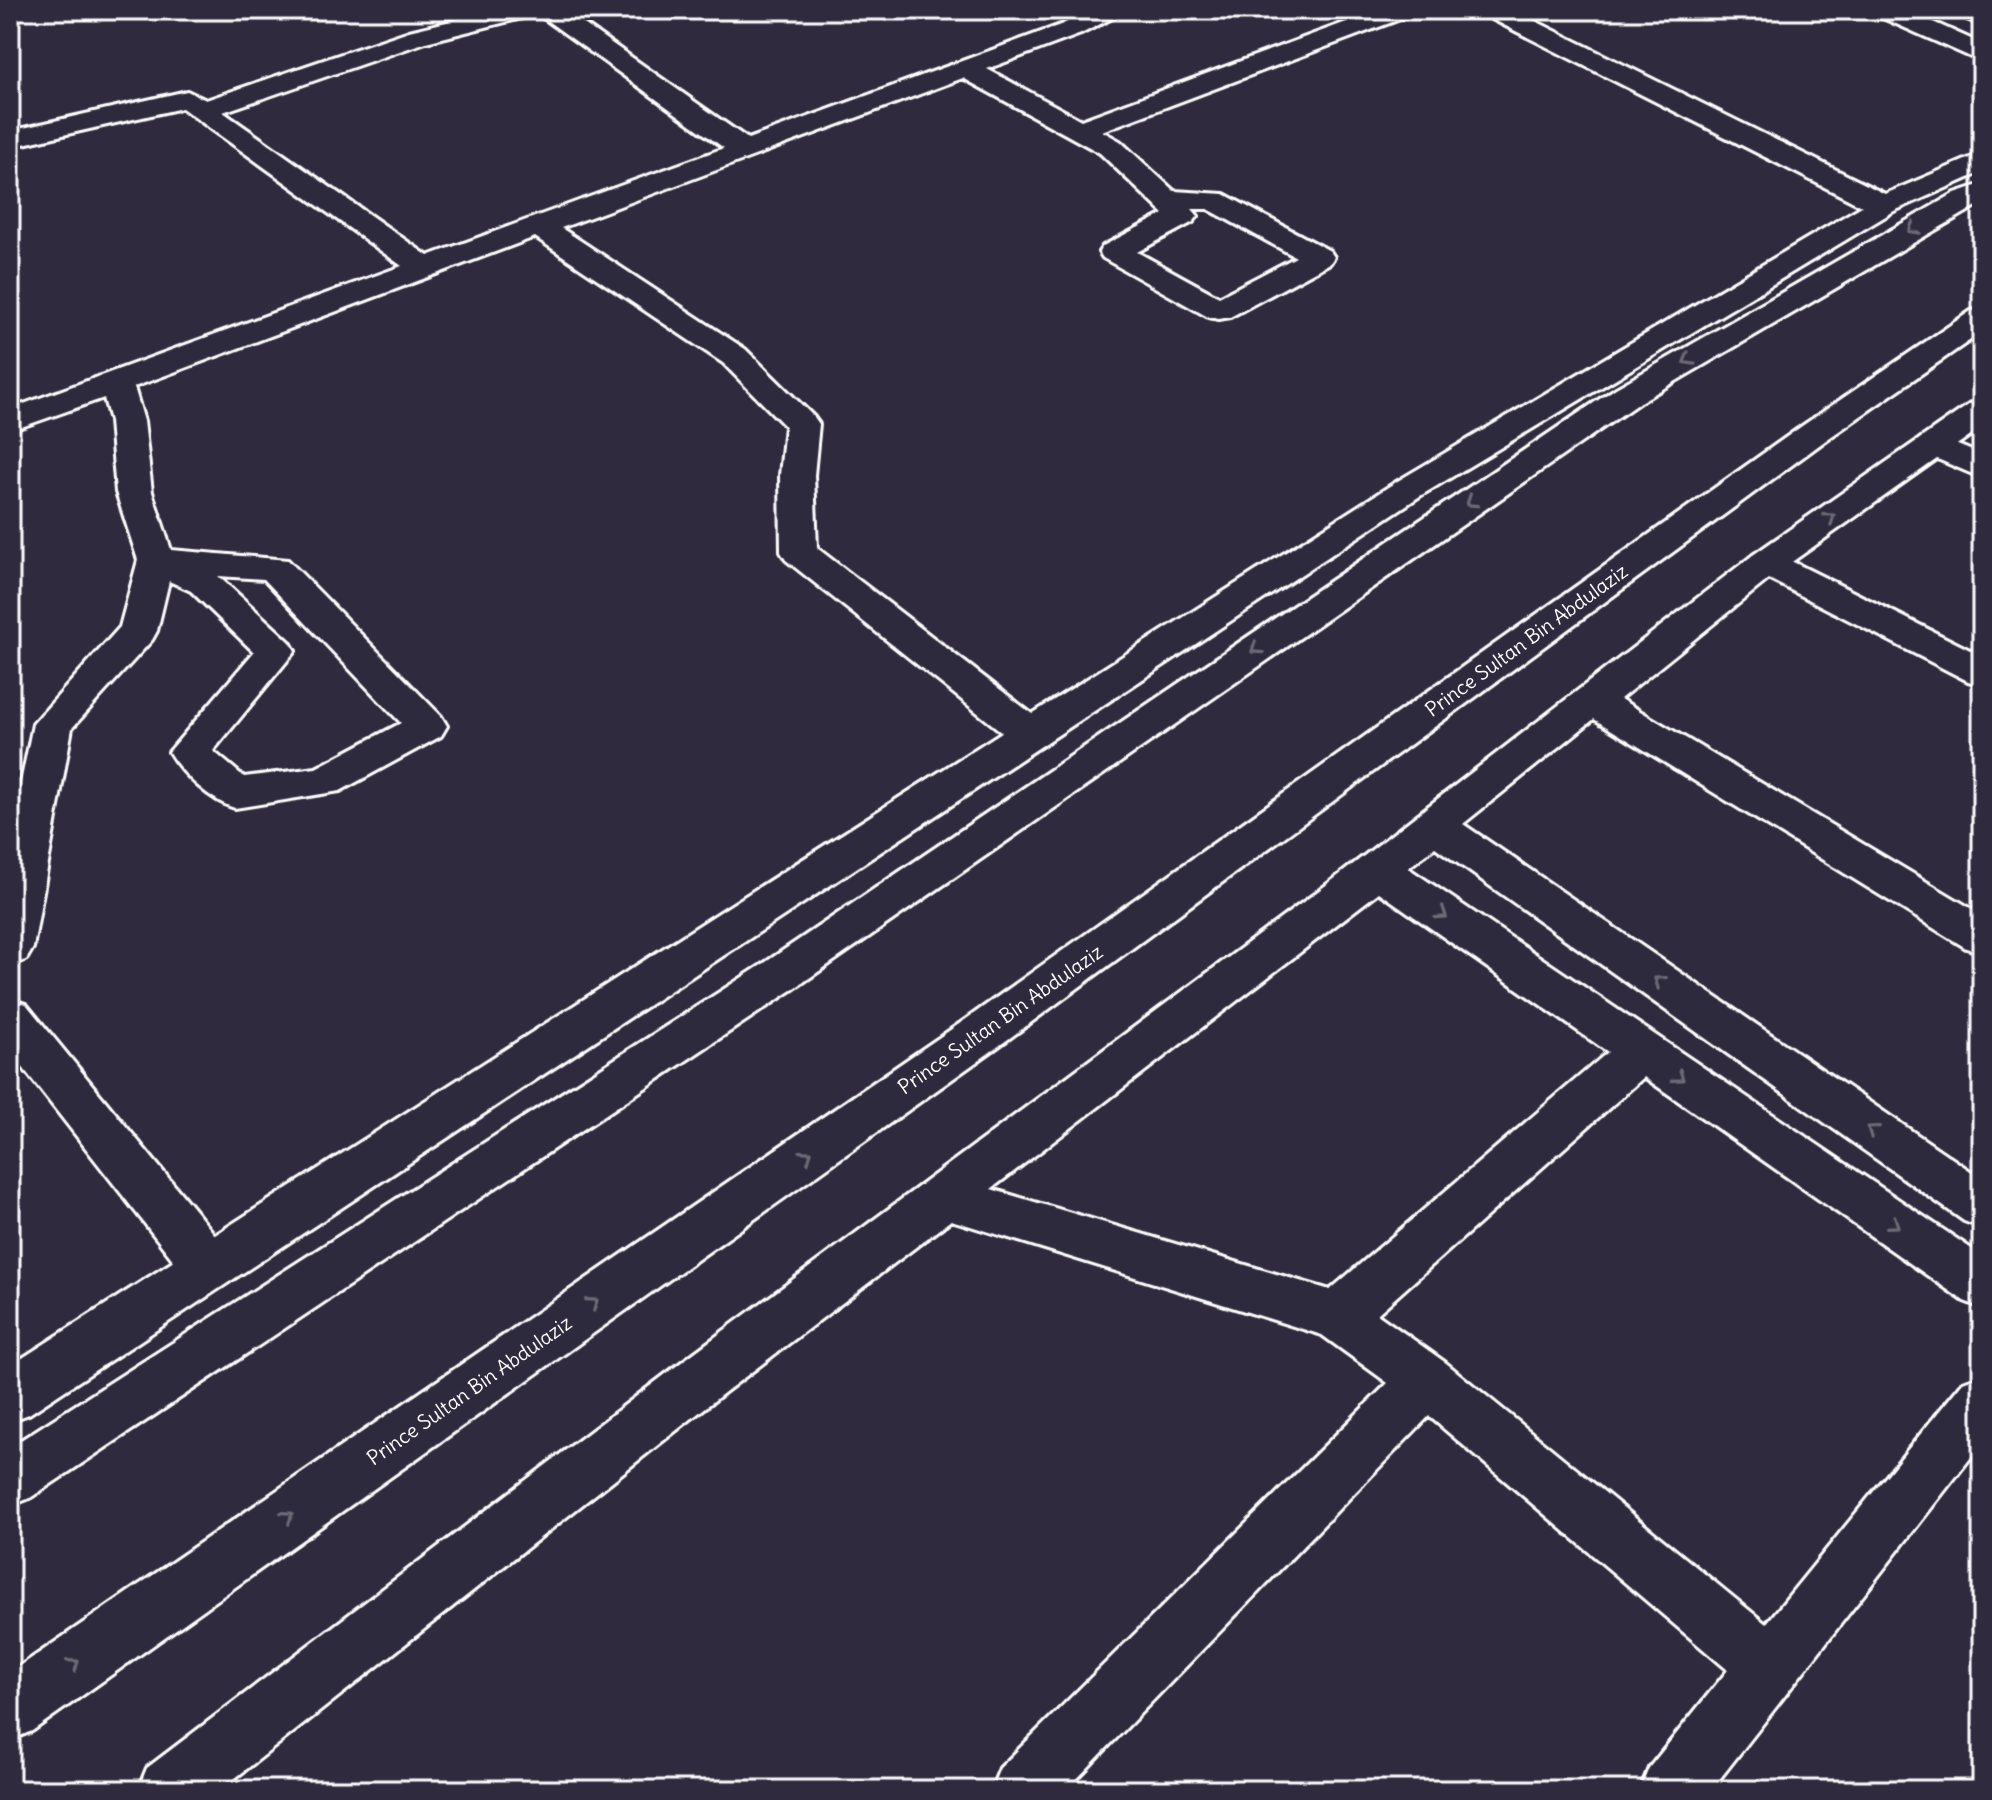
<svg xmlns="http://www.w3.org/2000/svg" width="1992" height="1800" font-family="Delius,sans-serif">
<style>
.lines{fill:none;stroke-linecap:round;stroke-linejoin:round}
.minor-casing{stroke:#fff;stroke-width:6}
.secondary-casing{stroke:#fff;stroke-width:6}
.minor{fill:#2f2a3d;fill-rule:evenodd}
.secondary{fill:#2f2a3d;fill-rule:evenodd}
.oneway{stroke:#6d6a77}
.labels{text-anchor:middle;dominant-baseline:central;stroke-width:7;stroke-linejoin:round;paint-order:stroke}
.street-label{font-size:20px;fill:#fff;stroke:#2f2a3d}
</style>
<rect width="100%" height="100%" fill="#2f2a3d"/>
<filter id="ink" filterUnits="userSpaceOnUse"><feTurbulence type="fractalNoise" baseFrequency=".0125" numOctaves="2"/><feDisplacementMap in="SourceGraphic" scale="16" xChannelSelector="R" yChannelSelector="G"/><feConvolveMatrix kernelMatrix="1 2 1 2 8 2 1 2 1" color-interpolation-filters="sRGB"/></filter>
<g filter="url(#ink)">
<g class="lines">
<g class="minor-casing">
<path id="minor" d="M497,10H564L748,139L1063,24L1090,10H1122L1118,15L1081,34L987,69L1081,120L1379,10H1415L1411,15L1102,131L1120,141L1174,191L1224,194L1330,251L1334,257L1330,263L1230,317L1219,319L1208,317L1103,258L1099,252L1103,246L1164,214L1100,153L963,78L561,228L745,349L814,417L819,424L814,475L817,548L1032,714L1396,482L1862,206L1484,15L1480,10H1513L1885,194L1982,153V172L1894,211L1420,496L29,1414L10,1421V1366L174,1261L10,1051V999L26,1004L215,1235L1002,732L786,560L781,552L780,475L785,426L723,363L535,237L134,387L144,421L152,492L171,550L288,560L441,716L447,726L441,736L340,791L235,808C211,801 182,774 169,752L254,652L191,591L169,581L157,631L152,640L72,728L33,948L26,960L10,965V837L33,724L120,627L138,560L116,492L110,421L104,398L10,431V409L402,266L182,108L10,147V131L187,91L206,100L409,31ZM538,14L724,148L428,256L223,112L426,42ZM1192,209H1208L1296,257L1219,297L1137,252L1193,222L1198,216ZM218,576L264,579L401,723L316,768L244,777L213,751L295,651L290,642Z
M1872,10H1906L1982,44V62L1876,15Z
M1952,10H1982V25L1956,15Z
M1933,435L1982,455V478L1921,452L1916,445L1921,438Z
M1766,552L1779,555L1982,656V685L1968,681L1769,579L1620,699L1982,915V953L1966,948L1594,719L1463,824L1982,1179V1228L1964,1221L1435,847L1408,868L1982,1256V1308L1964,1301L1644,1077L1377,1314L1446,1363L1766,1624L1963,1382L1982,1375V1443L1711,1790H1640L1649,1768L1728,1670L1429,1416L1066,1790H991L1000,1768L1388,1383L1322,1335L951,1220L725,1392L220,1790H138L147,1768L687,1358L1329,883L1753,555ZM1379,892L1608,1052L1330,1290L991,1189Z"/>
</g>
<g class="secondary-casing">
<path id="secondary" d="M1982,184V203L1640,402L792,990L30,1498L10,1506V1447L760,966L1616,388L1955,193Z
M1982,309V332L1826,440L996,1048L32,1731L10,1740V1673L962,1022L1802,426L1971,311Z
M1982,401V427L1779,571L1766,574L1753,571L1748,563L1753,555L1970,404Z"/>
</g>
<use href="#minor" class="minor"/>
<use href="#secondary" class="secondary"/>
</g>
<defs><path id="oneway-chevron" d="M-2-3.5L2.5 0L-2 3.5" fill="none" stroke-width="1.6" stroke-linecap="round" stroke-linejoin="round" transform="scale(2)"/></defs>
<g class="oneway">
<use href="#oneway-chevron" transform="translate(1913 229) rotate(150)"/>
<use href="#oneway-chevron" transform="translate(1688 360) rotate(150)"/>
<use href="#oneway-chevron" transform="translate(1471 502) rotate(146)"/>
<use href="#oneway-chevron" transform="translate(1830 518) rotate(-35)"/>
<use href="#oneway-chevron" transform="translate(1256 649) rotate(146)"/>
<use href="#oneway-chevron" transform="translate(1442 914) rotate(34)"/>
<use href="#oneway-chevron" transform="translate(1659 981) rotate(-145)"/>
<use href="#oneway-chevron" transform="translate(1679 1077) rotate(35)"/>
<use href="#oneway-chevron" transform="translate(1872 1130) rotate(-145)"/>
<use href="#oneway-chevron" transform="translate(807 1155) rotate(-35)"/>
<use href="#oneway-chevron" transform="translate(1894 1224) rotate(35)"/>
<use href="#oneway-chevron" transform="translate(593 1303) rotate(-35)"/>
<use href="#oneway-chevron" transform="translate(288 1516) rotate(-35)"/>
<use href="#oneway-chevron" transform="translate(74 1664) rotate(-35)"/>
</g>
</g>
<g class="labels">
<g class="street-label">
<text transform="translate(1526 640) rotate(-36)">Prince Sultan Bin Abdulaziz</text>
<text transform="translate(1000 1019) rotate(-35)">Prince Sultan Bin Abdulaziz</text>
<text transform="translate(469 1390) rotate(-35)">Prince Sultan Bin Abdulaziz</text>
</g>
</g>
<rect width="1992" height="1800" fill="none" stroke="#2f2a3d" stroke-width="40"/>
<rect x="20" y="20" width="1952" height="1760" fill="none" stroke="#fff" stroke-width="3" filter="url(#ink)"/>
</svg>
